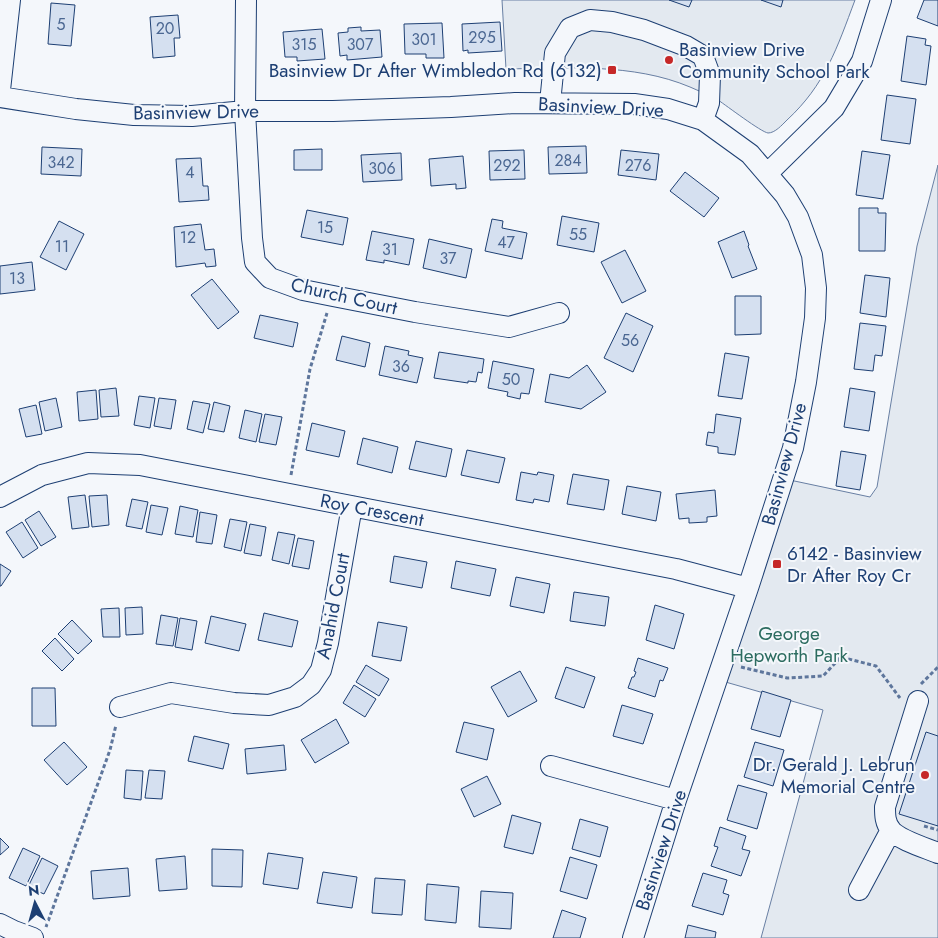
<svg xmlns="http://www.w3.org/2000/svg" width="938" height="938" font-family="Jost,sans-serif">
<style>
.green{fill:#e3e9f0;stroke:#687fa3}
.building{fill:#d5e0f0;stroke:#1d3f73}
.lines{fill:none;stroke-linecap:round;stroke-linejoin:round}
.minor-casing{stroke:#1d3f73;stroke-width:22}
.path{stroke:#5e769c;stroke-width:3;stroke-dasharray:4 2.5;stroke-linecap:butt}
.minor{stroke:#f4f7fb;stroke-width:20}
.poi-dot{fill:#c62828;stroke:#f4f7fb;stroke-width:2}
.labels{text-anchor:middle;dominant-baseline:central;stroke-width:4;stroke-linejoin:round;paint-order:stroke}
.number-label{font-size:16px;fill:#4b6792}
.poi-label{font-size:19px;fill:#1d3f73;stroke:#f4f7fb;text-anchor:start}
.street-label{font-size:19px;fill:#1d3f73;stroke:#f4f7fb}
.park-label{font-size:19px;fill:#2c6c60;stroke:#f4f7fb}
</style>
<rect width="100%" height="100%" fill="#f4f7fb"/>
<path class="green" d="M502,0H855C837,48 825,85 787,120C782,125 775,133 768,133C761,132 727,106 718,100C709,95 699,91 690,87C633,63 567,68 506,69Z
M938,165V938H761L823,710L722,681L785,479L870,497L877,487L917,246Z"/>
<path class="building" d="M669,0H692L689,7Z
M761,0H783L781,7Z
M924,0H938V26L917,18Z
M51,3L75,5L71,46L48,44Z
M178,15L180,38H174L175,56L153,58L150,17Z
M500,22L502,51L468,53V50L463,51L462,24Z
M442,23L444,58H426V54H405L404,24Z
M361,27V31L380,30L382,57L347,60V55L340,56L338,33L348,32V28Z
M322,29L325,59L297,61V57H285L283,32Z
M907,36L926,39L925,45L931,46L926,85L901,81Z
M887,95L916,99L910,144L881,140Z
M586,146L587,173L549,174L548,147Z
M42,147L82,149L81,176L41,174Z
M322,149V170H294V150Z
M524,150L525,179L490,180L489,151Z
M621,150L659,154L656,180L618,175Z
M862,151L890,155L883,199L856,195Z
M401,153L402,180L363,182L361,155Z
M463,156L466,188L456,189V184L431,186L429,159Z
M201,158L203,186H208L209,200L179,202L176,159Z
M685,172L719,198L704,217L670,191Z
M859,208H878V213H886L885,251H859Z
M307,210L348,218L343,245L301,237Z
M562,216L599,223L594,252L557,245Z
M492,219L503,221L502,228L527,233L522,259L485,251Z
M59,221L84,234L66,270L40,257Z
M201,224L205,250L214,249L216,266L206,267L205,263L176,267L174,227Z
M372,231L414,239L409,265L384,260V263L366,260Z
M744,231L749,245L748,246L757,269L732,278L718,242Z
M429,239L472,249L466,278L423,268Z
M625,250L646,291L622,303L601,262Z
M32,262L35,290L0,294V266Z
M865,275L890,278L886,317L860,313Z
M212,279L239,312L218,329L191,295Z
M735,296H761V334L735,335Z
M626,313L653,326L633,372L604,358Z
M260,315L298,323L293,347L254,338Z
M860,323L886,326L882,356L875,355L873,371L854,369Z
M342,336L370,343L365,367L336,360Z
M385,346L409,351L408,355L423,358L417,383L379,375Z
M439,352L484,359L482,373L478,372L476,382L468,381V383L434,378Z
M725,353L749,357L742,399L718,396Z
M493,361L534,369L529,394L521,393L520,399L507,396L508,392L488,388Z
M587,365L606,392L581,409L545,402L550,374L569,378Z
M116,388L119,416L101,417L99,390Z
M850,388L875,392L869,431L844,427Z
M96,390L98,419L79,421L77,392Z
M139,396L155,398L150,428L134,425Z
M56,398L62,427L45,431L39,402Z
M159,398L176,400L171,429L154,426Z
M193,401L210,404L203,433L187,429Z
M214,402L230,406L224,432L208,429Z
M36,405L42,434L26,437L19,409Z
M245,410L262,414L256,442L239,438Z
M265,414L282,417L276,445L259,442Z
M716,414L741,418L735,455L718,453V447L706,445L708,432L714,433Z
M312,423L345,431L339,457L306,450Z
M363,438L398,447L392,473L357,464Z
M416,441L452,449L446,477L409,469Z
M467,450L505,458L499,483L461,475Z
M841,451L866,455L860,490L836,486Z
M521,472L537,475L538,472L554,475L549,502L534,499L533,503L516,500Z
M573,474L609,480L604,510L567,504Z
M627,486L661,492L656,521L622,514Z
M715,490L717,516L707,517V522L689,523V518L679,519L676,494Z
M85,495L89,527L72,529L68,497Z
M107,495L109,525L92,527L89,496Z
M132,499L148,502L142,529L126,526Z
M151,505L168,508L162,535L146,532Z
M180,506L198,510L193,537L175,534Z
M39,511L56,537L41,546L25,520Z
M200,512L217,515L212,544L196,542Z
M230,519L247,522L241,551L224,547Z
M22,522L38,548L23,558L6,532Z
M250,524L266,527L261,556L244,553Z
M278,532L295,535L289,564L272,560Z
M298,538L314,541L309,569L292,566Z
M394,556L427,562L422,588L390,582Z
M456,561L496,569L490,596L451,588Z
M0,564L11,571L1,586H0Z
M516,577L550,584L544,613L510,606Z
M574,592L609,597L605,626L570,621Z
M655,605L684,614L674,649L646,640Z
M142,607L143,634L126,635L125,608Z
M119,608L120,637H103L101,609Z
M264,613L298,621L292,647L258,640Z
M161,615L178,618L173,646L156,644Z
M211,616L246,624L239,651L205,643Z
M180,618L197,621L192,650L175,647Z
M72,620L92,641L78,654L58,634Z
M378,622L407,627L401,661L372,656Z
M55,638L74,659L62,671L42,651Z
M638,658L668,668L663,681L660,680L655,697L628,688L632,677H634L636,672L634,671Z
M366,665L389,679L379,696L356,682Z
M566,667L595,677L584,708L555,698Z
M520,671L537,701L508,717L491,687Z
M354,685L376,699L365,717L343,703Z
M32,688H55L56,726H32Z
M762,691L791,700L780,737L751,729Z
M622,705L653,714L643,744L613,736Z
M336,719L349,743L315,763L301,740Z
M464,722L494,729L487,760L456,752Z
M926,732L938,736V826L899,814Z
M194,736L229,744L223,769L188,761Z
M64,742L87,767L67,785L44,760Z
M755,742L784,750L773,786L744,777Z
M284,745L286,770L247,774L245,749Z
M126,770L143,771L141,800L124,798Z
M149,770L165,771L162,799L145,798Z
M487,776L501,804L474,817L461,789Z
M738,785L767,793L757,829L727,820Z
M512,815L541,823L533,854L504,847Z
M580,819L608,827L600,857L572,849Z
M720,827L746,836L742,849L750,851L741,876L711,866L718,847L714,846Z
M0,838L9,847L0,855Z
M23,848L40,856L26,886L9,878Z
M212,849L243,850L242,887L212,886Z
M268,853L303,858L298,889L263,884Z
M185,856L187,889L159,891L156,859Z
M570,857L597,865L587,899L560,891Z
M42,858L58,866L44,894L28,887Z
M128,868L130,896L93,899L91,871Z
M323,872L357,877L352,908L317,903Z
M703,873L727,880L723,893L729,895L723,915L692,906Z
M375,878L405,880L402,915L372,913Z
M427,884L459,887L456,923L425,920Z
M481,891L513,893L511,929L479,927Z
M562,910L586,918L580,938H553Z
M688,925L716,932L715,938H685Z"/>
<g class="lines">
<g class="minor-casing">
<path id="minor" d="M246,0L245,111L252,238L255,262L270,278L303,290L333,296L415,312L509,327L559,313
M0,90L10,0
M0,97L76,109L134,115L192,116L245,111H333L451,107L515,103L634,104L668,109L703,120L750,154L785,195L798,217L812,255L816,288L815,318L806,382L793,448L748,588L676,800L633,938
M550,103L555,53L570,28L590,20L612,22L644,30L686,46L703,56L710,75L709,103L703,120
M768,173L834,108L862,61L881,0
M0,497L42,475L88,463L140,465L676,569L748,588
M918,701L885,807C885,815 885,823 891,830C899,840 926,848 938,853
M120,707L171,693L234,703L269,705L295,697L311,685L321,670L328,643L352,506
M551,766L676,800
M859,890L891,830
M0,924L14,931L33,938"/>
</g>
<path class="path" d="M291,475L310,369L327,313
M741,667L787,678L823,676L841,657L876,666L900,698
M921,684L938,667
M924,826L938,830
M46,927L110,750L116,725"/>
<use href="#minor" class="minor"/>
</g>
<g class="poi-dot">
<circle cx="669" cy="60" r="5"/>
<rect x="607" y="65" width="10" height="10" rx="2.5"/>
<rect x="772" y="559" width="10" height="10" rx="2.5"/>
<circle cx="925" cy="775" r="5"/>
</g>
<g class="labels">
<g class="number-label">
<text x="61" y="24">5</text>
<text x="165" y="28">20</text>
<text x="482" y="37">295</text>
<text x="424" y="39">301</text>
<text x="304" y="44">315</text>
<text x="360" y="44">307</text>
<text x="568" y="160">284</text>
<text x="61" y="162">342</text>
<text x="507" y="165">292</text>
<text x="638" y="165">276</text>
<text x="382" y="168">306</text>
<text x="190" y="172">4</text>
<text x="325" y="227">15</text>
<text x="578" y="234">55</text>
<text x="188" y="237">12</text>
<text x="506" y="242">47</text>
<text x="62" y="246">11</text>
<text x="390" y="249">31</text>
<text x="448" y="258">37</text>
<text x="17" y="278">13</text>
<text x="630" y="340">56</text>
<text x="401" y="366">36</text>
<text x="511" y="379">50</text>
</g>
<g class="poi-label">
<text x="679" y="49">Basinview Drive<tspan x="679" dy="22">Community School Park</tspan></text>
<text x="602" y="70" text-anchor="end">Basinview Dr After Wimbledon Rd (6132)</text>
<text x="787" y="553">6142 - Basinview<tspan x="787" dy="22">Dr After Roy Cr</tspan></text>
<text x="915" y="764" text-anchor="end">Dr. Gerald J. Lebrun<tspan x="915" dy="22">Memorial Centre</tspan></text>
</g>
<g class="street-label">
<text transform="translate(601 107) rotate(3)">Basinview Drive</text>
<text transform="translate(196 112) rotate(-1)">Basinview Drive</text>
<text transform="translate(344 296) rotate(13)">Church Court</text>
<text transform="translate(784 464) rotate(-75)">Basinview Drive</text>
<text transform="translate(372 510) rotate(11)">Roy Crescent</text>
<text transform="translate(333 606) rotate(-79)">Anahid Court</text>
<text transform="translate(661 850) rotate(-72)">Basinview Drive</text>
</g>
<g class="park-label">
<text x="789" y="633">George<tspan x="789" dy="22">Hepworth Park</tspan></text>
</g>
</g>
<g transform="translate(35 903) rotate(354)" stroke="#f4f7fb" stroke-width="4" paint-order="stroke">
<path d="M0-4L9 19L0 12L-9 19Z" fill="#1d3f73"/>
<text y="-8" font-size="14" font-weight="bold" text-anchor="middle" fill="#1d3f73">N</text>
</g>
</svg>
